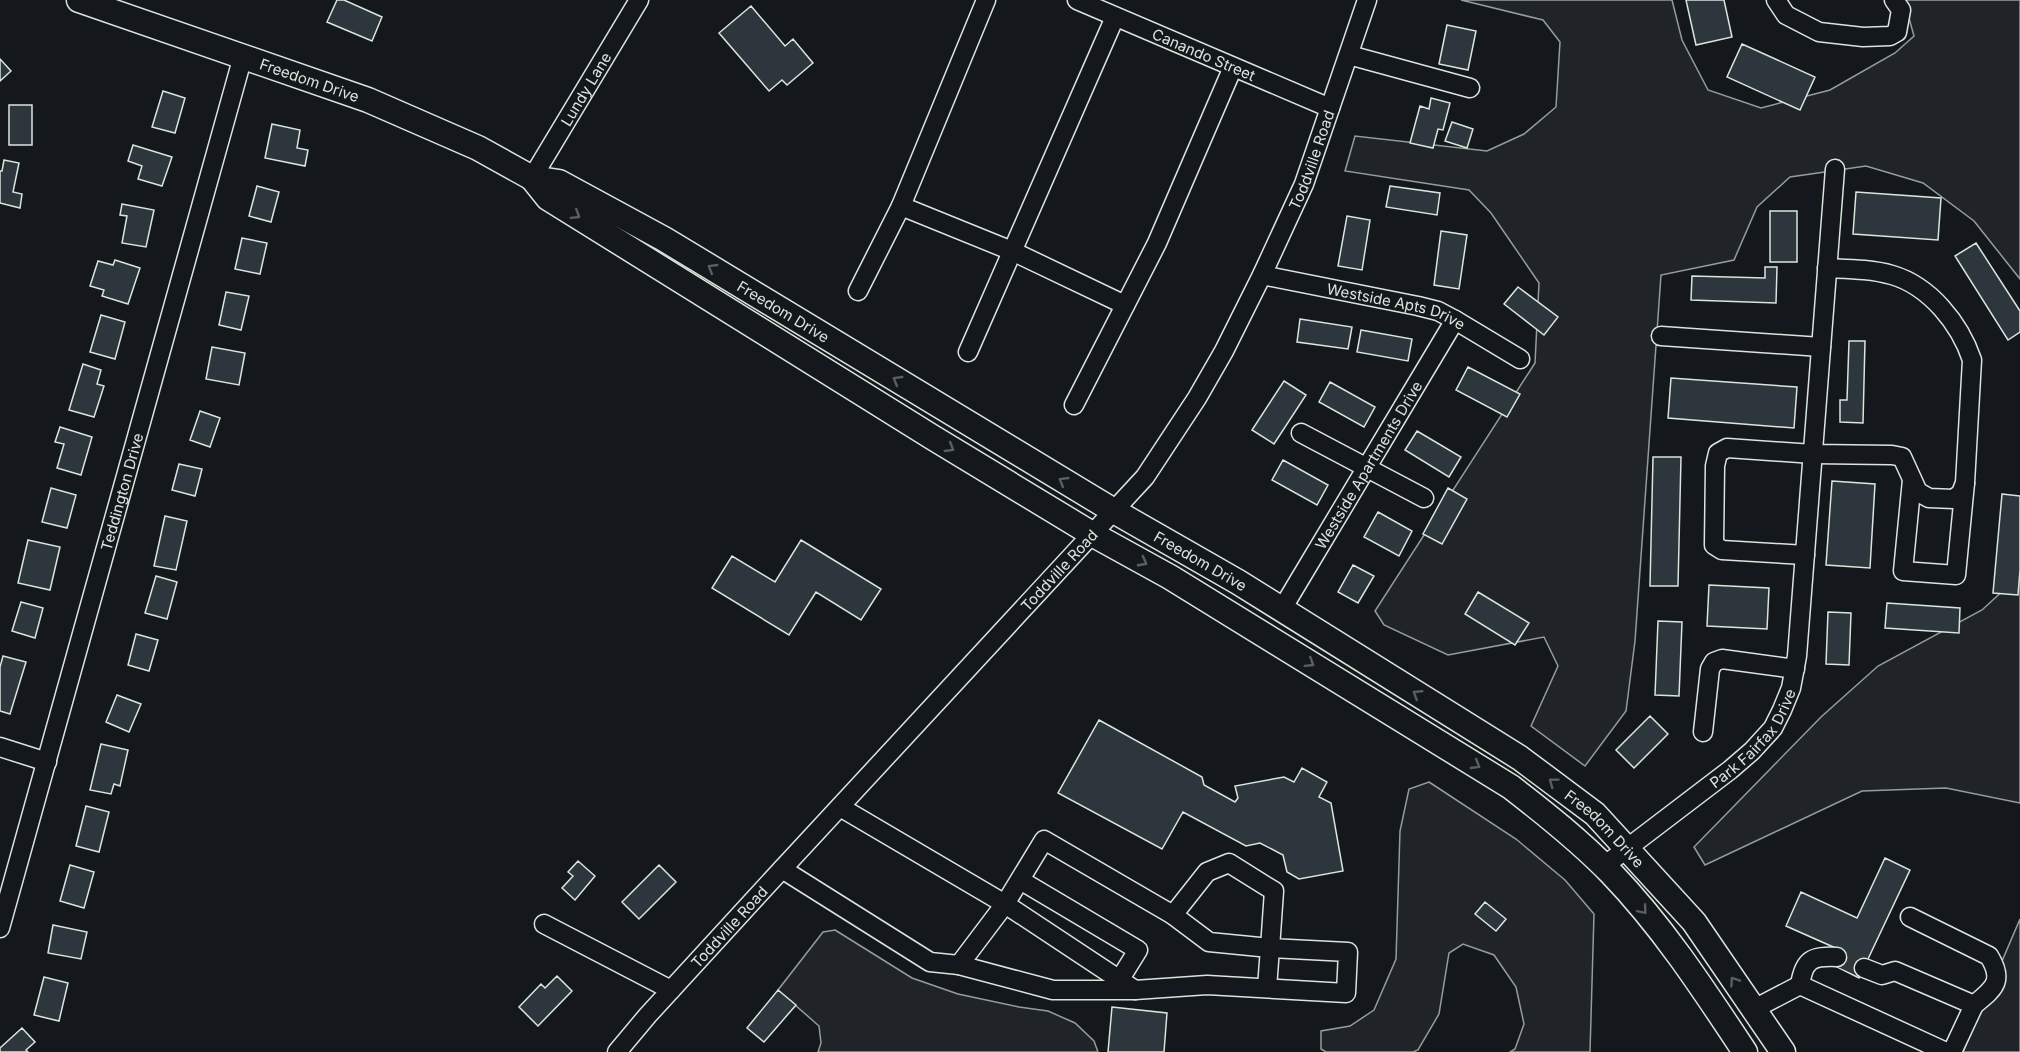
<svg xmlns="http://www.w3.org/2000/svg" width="2020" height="1052" font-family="Inter,sans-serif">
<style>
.green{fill:#202428;stroke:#939e99;stroke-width:1.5}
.building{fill:#2c363c;stroke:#d8e6dc;stroke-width:1.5}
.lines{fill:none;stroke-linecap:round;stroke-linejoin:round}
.minor-tunnel{stroke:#313739;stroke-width:18;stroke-dasharray:18 9;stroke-linecap:butt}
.minor-casing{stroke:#d8e6dc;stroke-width:21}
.major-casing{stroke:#d8e6dc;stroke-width:27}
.minor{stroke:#14181c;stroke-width:18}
.major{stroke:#14181c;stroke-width:24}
.oneway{stroke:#59605f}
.labels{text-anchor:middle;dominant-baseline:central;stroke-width:4.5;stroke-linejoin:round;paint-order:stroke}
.street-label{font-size:15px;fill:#d8e6dc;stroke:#14181c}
</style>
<rect width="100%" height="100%" fill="#14181c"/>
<path class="green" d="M1461,0H1672L1682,40L1708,90L1761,108L1830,90L1895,53L1914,36L1904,0H2020V279L1974,221L1923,183L1866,166L1790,177L1757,207L1734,260L1661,275L1635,641L1626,711L1585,766L1531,726L1558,666L1544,637L1448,655L1384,625L1375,611L1535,363L1539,283L1491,213L1469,190L1345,171L1355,136L1487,151L1524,134L1556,107L1560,42L1543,20Z
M2020,575V803L1946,788L1862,791L1705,865L1694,847L1821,717L1878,666L1982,610Z
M1429,782L1516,839L1565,880L1594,914L1590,1052H1510L1515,1049L1524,1024L1516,987L1494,955L1463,944L1449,953L1439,1014L1418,1050L1413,1052H1326L1321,1049V1031L1350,1026L1374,1010L1396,959L1400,831L1409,789Z
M2020,919V1052H1963Z
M835,930L912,978L958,994L1019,1007L1048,1011L1075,1023L1094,1041L1098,1052H818L821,1043L819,1026L778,990L823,932Z"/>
<path class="building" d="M337,0H344L382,17L372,41L327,22Z
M1686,0H1724L1732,37L1696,45Z
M751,6L785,46L793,39L813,63L787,85L782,80L769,91L719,33Z
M1447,25L1476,31L1468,70L1439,64Z
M1742,44L1815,77L1800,110L1727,77Z
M0,59L11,71L0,81Z
M163,91L185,98L175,133L152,127Z
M1431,98L1450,103L1443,130L1438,129L1433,148L1410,143L1420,106L1429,109Z
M9,105H32V145H9Z
M1452,122L1473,129L1467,148L1445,141Z
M272,124L300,130L297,148L308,150L305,166L265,158Z
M133,145L172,157L162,186L138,179L142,166L128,161Z
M4,160L19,163L13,192L22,194L20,208L0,203V171H2Z
M257,186L279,192L271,222L249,216Z
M1390,186L1440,193L1437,215L1386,207Z
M1856,192L1941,198L1938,240L1853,234Z
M122,204L154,210L146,247L122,243L127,216L120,215Z
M1770,211H1797V262H1770Z
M1347,216L1370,220L1362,270L1338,266Z
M1441,231L1467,235L1459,289L1434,285Z
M242,238L267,243L260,274L235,269Z
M1976,243L2020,311V332L2008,340L1955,256Z
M115,260L140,268L128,304L102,296L104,290L90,286L98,261L113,265Z
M1765,267H1777L1776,303L1691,300L1692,276L1765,278Z
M1518,287L1558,317L1544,335L1504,304Z
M226,292L249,296L241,330L219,325Z
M101,315L125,322L115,359L90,352Z
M1300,319L1352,327L1348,349L1297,342Z
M1361,330L1412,339L1408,361L1357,352Z
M1849,341H1865L1863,423L1840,422V400H1847Z
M212,347L245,353L239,385L206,379Z
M83,364L101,370L97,384L104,386L94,417L69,410Z
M1468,367L1520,394L1507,417L1456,390Z
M1671,378L1797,387L1794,428L1668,418Z
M1284,381L1306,395L1274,444L1252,430Z
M1330,382L1375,407L1364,427L1319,402Z
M200,411L220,418L210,447L190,440Z
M60,427L92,437L81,475L57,468L64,444L55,442Z
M1417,431L1461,457L1449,477L1405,450Z
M1653,457H1681L1678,586H1650Z
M1283,460L1328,485L1317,505L1272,480Z
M179,464L202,469L195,496L172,490Z
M1832,481L1875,484L1870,568L1826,565Z
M51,488L76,495L67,528L42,522Z
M1448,488L1467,499L1442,544L1423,534Z
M2002,494L2020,496V570L2018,595L1993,593Z
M1378,512L1412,531L1399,556L1364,537Z
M165,516L187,521L176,570L154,566Z
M28,540L60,547L50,590L18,583Z
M801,540L881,589L861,620L816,592L789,635L712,588L732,556L775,582Z
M1353,565L1374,576L1358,603L1338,592Z
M156,576L177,582L167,619L145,613Z
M1709,585L1769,588L1767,629L1707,626Z
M1478,592L1529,623L1515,645L1465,614Z
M21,602L43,608L35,638L12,631Z
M1887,603L1960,608L1959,633L1885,628Z
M1828,612L1851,613L1849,665L1826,664Z
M1658,621L1682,622L1679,696L1655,695Z
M136,634L158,640L149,671L128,665Z
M3,656L26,662L10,714L0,711V667Z
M117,695L141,704L129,732L106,722Z
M1650,716L1668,734L1634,768L1616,750Z
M1099,720L1202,777L1204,785L1235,802L1238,798L1235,786L1284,777L1294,782L1302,768L1327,782L1319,797L1331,803L1343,871L1299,879L1287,872L1283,855L1260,843L1246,846L1183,812L1162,849L1058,793Z
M101,744L128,750L120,786L114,784L111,794L90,790Z
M86,806L109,812L99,852L76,846Z
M1885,858L1910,870L1859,978L1833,965L1840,950L1786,926L1801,892L1857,918Z
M578,861L595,876L575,900L562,888L573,876L568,872Z
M70,865L94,872L84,908L60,901Z
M659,865L676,882L639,919L622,902Z
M1485,902L1506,919L1496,931L1475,914Z
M53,925L87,932L81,959L48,953Z
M557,976L572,991L538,1026L519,1007L541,984L545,988Z
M44,977L68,983L59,1021L34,1015Z
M778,990L796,1005L764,1042L747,1028Z
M1112,1007L1167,1013L1164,1052H1108Z
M22,1028L35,1042L26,1050L28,1052H0V1048Z"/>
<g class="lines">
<path class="minor-tunnel" d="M1837,957L1864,968"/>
<g class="minor-casing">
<g id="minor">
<path d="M986,0L901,206L1012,251L1125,305"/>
<path id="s1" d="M1077,0L1330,108"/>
<path d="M1776,0L1786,15L1819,32L1863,37L1890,36L1897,32L1901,10L1894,0"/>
<path d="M1349,55L1470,88"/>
<path id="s2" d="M532,178L639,0"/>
<path id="s3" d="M1262,275L1418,306L1438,311L1455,320L1520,359"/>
<path d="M858,291L901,206"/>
<path d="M1661,336L1821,347"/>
<path d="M968,352L1115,17"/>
<path d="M1074,405L1157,243L1233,67"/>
<path d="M1301,433L1424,498"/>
<path d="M1912,480L1903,571L1956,575L1965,483"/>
<path d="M1805,555L1722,550L1714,545L1715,466L1718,453L1727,448L1813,454L1892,455L1902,457L1918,492L1929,498L1954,499L1961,493L1965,483L1972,360C1960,324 1930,286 1892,275C1871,269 1849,269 1827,268"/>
<path id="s4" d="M1282,609L1455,320"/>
<path d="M1703,732L1710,669L1714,662L1722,659L1795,669"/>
<path d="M0,747L47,762"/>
<path id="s5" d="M1604,866L1730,770L1752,751L1773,728L1782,710L1791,688L1797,656L1835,169"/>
<path d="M782,869L930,962L959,965L1053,990H1135L1207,985L1346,993L1348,952L1270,948L1274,891L1229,863L1207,872L1173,915L1044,840L1005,904L840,807"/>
<path d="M1020,880L1138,950L1120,979"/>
<path d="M1173,915L1209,942L1270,948L1267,988"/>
<path d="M1910,917L1989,956C2005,982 1993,989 1974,1005"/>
<path d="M544,924L671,990"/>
<path id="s6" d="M0,928L243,56"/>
<path d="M959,965L1005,904L1135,990"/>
<path d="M1864,968L1882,975L1895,971L1974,1005L1952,1052"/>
<path d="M1800,985C1804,959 1812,956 1837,957"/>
<path d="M1754,1009L1800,985L1946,1052"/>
<path id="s7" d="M617,1052L648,1015L759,894L1145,477L1197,398L1224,351L1262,275L1304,184L1367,0"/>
</g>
</g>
<g class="major-casing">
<g id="major">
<path id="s8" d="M79,0L368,100L478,148L532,178L559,182L664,239L1114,511L1238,582L1520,758L1595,814L1694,922L1783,1052"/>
<path d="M532,178L548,198L932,437L1092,534L1170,577L1511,787C1546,814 1580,841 1611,873C1663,927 1704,990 1745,1052"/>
</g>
</g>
<use href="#minor" class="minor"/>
<use href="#major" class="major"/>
</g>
<defs><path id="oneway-chevron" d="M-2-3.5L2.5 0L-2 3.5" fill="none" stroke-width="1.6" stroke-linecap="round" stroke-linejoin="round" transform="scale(1.5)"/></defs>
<g class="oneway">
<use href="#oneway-chevron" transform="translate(576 215) rotate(32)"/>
<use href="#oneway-chevron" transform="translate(712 268) rotate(-149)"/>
<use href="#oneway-chevron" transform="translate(897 380) rotate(-149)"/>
<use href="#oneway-chevron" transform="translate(950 448) rotate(31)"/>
<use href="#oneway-chevron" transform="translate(1063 481) rotate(-149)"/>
<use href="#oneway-chevron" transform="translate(1143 562) rotate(28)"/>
<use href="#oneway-chevron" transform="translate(1310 663) rotate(32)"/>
<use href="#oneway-chevron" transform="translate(1417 694) rotate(-148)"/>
<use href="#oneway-chevron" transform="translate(1476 765) rotate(31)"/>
<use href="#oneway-chevron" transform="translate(1553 782) rotate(-143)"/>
<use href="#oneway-chevron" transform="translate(1643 910) rotate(49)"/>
<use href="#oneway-chevron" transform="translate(1734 981) rotate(-124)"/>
</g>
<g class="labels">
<g class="street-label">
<text stroke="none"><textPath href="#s1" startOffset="138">Canando Street</textPath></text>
<text stroke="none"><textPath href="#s8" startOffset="244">Freedom Drive</textPath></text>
<text stroke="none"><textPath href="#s2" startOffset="104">Lundy Lane</textPath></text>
<text stroke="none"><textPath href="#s7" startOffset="1140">Toddville Road</textPath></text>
<text stroke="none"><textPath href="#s3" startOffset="138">Westside Apts Drive</textPath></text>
<text stroke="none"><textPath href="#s8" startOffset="774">Freedom Drive</textPath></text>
<text stroke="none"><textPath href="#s4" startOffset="168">Westside Apartments Drive</textPath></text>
<text stroke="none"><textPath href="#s6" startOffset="453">Teddington Drive</textPath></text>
<text stroke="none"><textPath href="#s8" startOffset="1260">Freedom Drive</textPath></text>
<text stroke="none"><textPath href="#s7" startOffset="654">Toddville Road</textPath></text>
<text stroke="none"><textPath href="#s5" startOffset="198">Park Fairfax Drive</textPath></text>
<text stroke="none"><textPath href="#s8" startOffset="1746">Freedom Drive</textPath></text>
<text stroke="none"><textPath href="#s7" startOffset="168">Toddville Road</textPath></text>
</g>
</g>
</svg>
